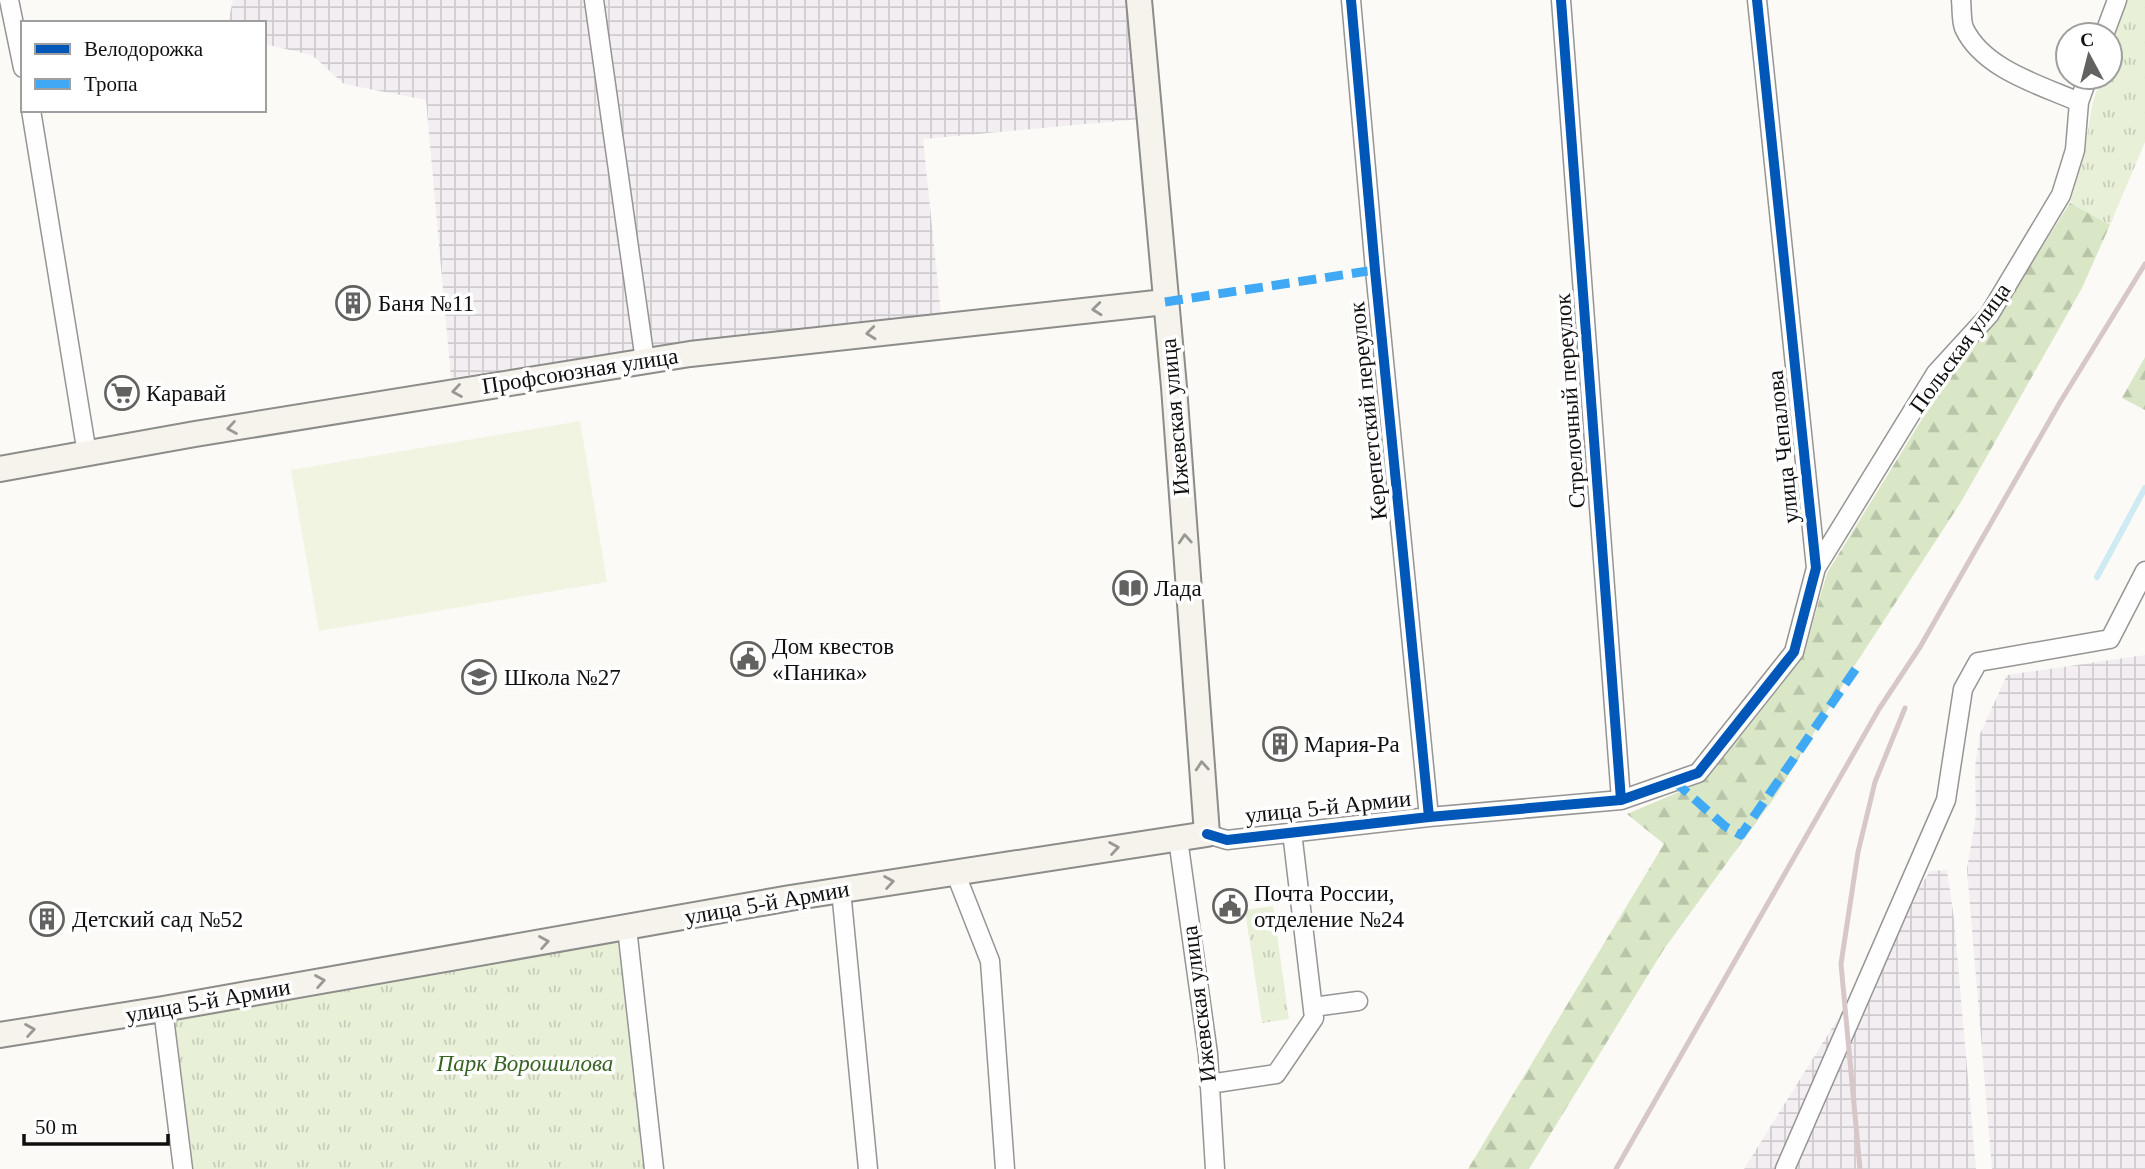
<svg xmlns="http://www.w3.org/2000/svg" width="2145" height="1169" font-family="Georgia,serif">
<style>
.industrial{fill:url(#industrial-grid)}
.grass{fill:url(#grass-tufts)}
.forest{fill:url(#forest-firs)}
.pitch{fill:#f0f4e1}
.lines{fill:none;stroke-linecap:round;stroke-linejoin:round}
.stream{stroke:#ceeaf3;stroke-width:6}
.street-casing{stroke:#969594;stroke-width:21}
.secondary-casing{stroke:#8c8c8a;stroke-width:28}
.street{stroke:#fefefe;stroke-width:18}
.secondary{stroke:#f5f3ec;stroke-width:24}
.rail{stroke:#d7c7c9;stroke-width:5}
.quiet{stroke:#3fa9f5;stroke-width:9;stroke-dasharray:18 9;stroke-linecap:butt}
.cycleway-casing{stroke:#fff;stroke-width:15}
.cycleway{stroke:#0057b8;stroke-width:10}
.oneway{stroke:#999894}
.labels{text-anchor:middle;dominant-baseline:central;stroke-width:7;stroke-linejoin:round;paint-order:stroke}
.poi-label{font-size:23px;fill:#101010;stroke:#fff;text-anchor:start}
.street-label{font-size:23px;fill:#101010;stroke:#fff}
.park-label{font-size:23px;font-style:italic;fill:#386424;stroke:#fff}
</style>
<defs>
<pattern id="industrial-grid" width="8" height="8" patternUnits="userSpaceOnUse" patternTransform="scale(1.75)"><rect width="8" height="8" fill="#f3eef1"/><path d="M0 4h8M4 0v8" fill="none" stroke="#cfcbce"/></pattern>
<pattern id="grass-tufts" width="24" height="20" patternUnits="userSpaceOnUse" patternTransform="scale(1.75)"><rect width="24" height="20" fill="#e8f0d8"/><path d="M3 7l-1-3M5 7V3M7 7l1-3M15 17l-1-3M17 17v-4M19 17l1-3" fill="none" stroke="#c6cdb8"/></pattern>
<pattern id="forest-firs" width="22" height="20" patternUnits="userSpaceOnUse" patternTransform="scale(1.75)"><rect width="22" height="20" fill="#d9e7c6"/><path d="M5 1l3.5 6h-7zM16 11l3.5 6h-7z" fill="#b9c5a9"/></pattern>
</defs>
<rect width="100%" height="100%" fill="#fbfaf6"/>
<path class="industrial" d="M233,0H1129L1140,119L923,139L941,314L687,343L451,378L426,100L344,84L312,55L264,44V23H228Z
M2145,655V1169H1992L1967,869L1976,815L1975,767L1980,734L2007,675Z
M1947,870L1954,919L1976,1169H1744L1930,871Z"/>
<path class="grass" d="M2127,0H2145V142L2110,225L2070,203L2085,150L2092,105L2101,77H2110V51Z
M1273,906L1289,1019L1262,1023L1245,910Z
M620,939L645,1169H193L174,1018Z"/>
<path class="forest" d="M2070,203L2110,225L2082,288L1961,502L1855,665L1777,794L1664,949L1529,1169H1468L1664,844L1627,814L1700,783L1803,657L1827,573L1945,382L1997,318Z
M2145,357V410L2122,398Z"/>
<path class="pitch" d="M580,421L607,582L319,631L291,470Z"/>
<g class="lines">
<path class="stream" d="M2097,577L2145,488"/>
<g class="street-casing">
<path id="street" d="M9,0L23,68
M594,0L645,361
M1351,0L1375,270L1429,817
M1561,0L1621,800
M1961,0C1962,8 1961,20 1964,28C1983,69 2040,85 2079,102
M2104,35L2117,0
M31,110L87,454
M1816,568L1936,373L1989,315L2061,195L2075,150L2079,102L2088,77
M1207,834L1227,840L1429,817L1621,800L1698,773L1794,652L1816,568L1757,0
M1178,839L1208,1054L1215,1169
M955,872L990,961L1005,1169
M841,890L868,1169
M627,928L654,1169
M1313,1007L1358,1001
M163,1009L183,1169
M1209,1084L1276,1074L1314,1018L1292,832
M1785,1169L1946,800L1963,689L1978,662L2110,639L2145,571"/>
</g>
<g class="secondary-casing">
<path id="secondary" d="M0,469L195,434L690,354L1165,302
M0,1035L163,1009L790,898L1207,834L1174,387L1139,0"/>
</g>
<use href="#street" class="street"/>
<use href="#secondary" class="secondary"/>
<path class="rail" d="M1616,1169L1879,709L1920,647L2059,404L2145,264
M1860,1169L1841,964L1858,852L1875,782L1905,708"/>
<path class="quiet" d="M1165,302L1375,270
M1674,781L1726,827L1741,835L1857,667"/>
<g class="cycleway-casing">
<path id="cycleway" d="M1351,0L1375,270L1429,817
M1561,0L1621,800
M1207,834L1227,840L1429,817L1621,800L1698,773L1794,652L1816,568L1757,0"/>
</g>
<use href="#cycleway" class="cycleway"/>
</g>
<defs><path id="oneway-chevron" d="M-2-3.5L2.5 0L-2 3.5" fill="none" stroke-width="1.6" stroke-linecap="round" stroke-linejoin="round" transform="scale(1.75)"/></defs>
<g class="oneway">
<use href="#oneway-chevron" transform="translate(1097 309) rotate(174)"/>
<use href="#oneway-chevron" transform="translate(871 333) rotate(174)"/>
<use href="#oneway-chevron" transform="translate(457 391) rotate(171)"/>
<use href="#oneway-chevron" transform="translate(232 428) rotate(171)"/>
<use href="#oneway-chevron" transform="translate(1185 539) rotate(-94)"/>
<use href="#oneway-chevron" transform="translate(1202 766) rotate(-94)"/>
<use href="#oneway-chevron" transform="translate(1114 848) rotate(-9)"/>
<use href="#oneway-chevron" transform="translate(889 882) rotate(-9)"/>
<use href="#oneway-chevron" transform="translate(544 942) rotate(-10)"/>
<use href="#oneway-chevron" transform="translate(320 981) rotate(-10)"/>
<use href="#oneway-chevron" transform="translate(30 1030) rotate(-9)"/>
</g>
<defs>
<g id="building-ring" transform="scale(1.75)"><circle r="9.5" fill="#fff" stroke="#626260" stroke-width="1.5"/><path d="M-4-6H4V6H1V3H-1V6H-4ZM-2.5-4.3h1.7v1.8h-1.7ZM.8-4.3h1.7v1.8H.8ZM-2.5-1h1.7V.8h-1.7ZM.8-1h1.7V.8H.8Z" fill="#626260"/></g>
<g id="supermarket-ring" transform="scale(1.75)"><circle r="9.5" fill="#fff" stroke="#626260" stroke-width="1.5"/><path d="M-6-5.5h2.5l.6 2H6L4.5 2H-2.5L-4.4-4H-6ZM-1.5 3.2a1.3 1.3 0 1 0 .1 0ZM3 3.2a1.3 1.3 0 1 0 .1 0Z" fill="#626260"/></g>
<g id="library-ring" transform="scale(1.75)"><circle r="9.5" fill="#fff" stroke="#626260" stroke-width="1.5"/><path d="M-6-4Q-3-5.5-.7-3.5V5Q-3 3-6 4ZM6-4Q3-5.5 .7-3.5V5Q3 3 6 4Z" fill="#626260"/></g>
<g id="civic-ring" transform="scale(1.75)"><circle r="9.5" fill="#fff" stroke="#626260" stroke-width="1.5"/><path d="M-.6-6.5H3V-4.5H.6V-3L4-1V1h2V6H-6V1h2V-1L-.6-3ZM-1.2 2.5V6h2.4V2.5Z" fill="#626260"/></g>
<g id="school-ring" transform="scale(1.75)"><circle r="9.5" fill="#fff" stroke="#626260" stroke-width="1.5"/><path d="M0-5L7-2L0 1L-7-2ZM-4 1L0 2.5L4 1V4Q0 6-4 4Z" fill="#626260"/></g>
</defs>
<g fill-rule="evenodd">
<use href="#building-ring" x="353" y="303"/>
<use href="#supermarket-ring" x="122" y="393"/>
<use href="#library-ring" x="1130" y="588"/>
<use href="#civic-ring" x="748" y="659"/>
<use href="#school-ring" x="479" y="677"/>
<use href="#building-ring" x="1280" y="744"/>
<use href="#civic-ring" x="1230" y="906"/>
<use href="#building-ring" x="47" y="919"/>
</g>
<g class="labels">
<g class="poi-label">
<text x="378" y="303">Баня №11</text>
<text x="146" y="393">Каравай</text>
<text x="1154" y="588">Лада</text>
<text x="772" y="646">Дом квестов<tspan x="772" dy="26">«Паника»</tspan></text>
<text x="504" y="677">Школа №27</text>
<text x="1304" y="744">Мария-Ра</text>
<text x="1254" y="893">Почта России,<tspan x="1254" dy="26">отделение №24</tspan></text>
<text x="72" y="919">Детский сад №52</text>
</g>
<g class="street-label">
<text transform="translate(1960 348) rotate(-54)">Польская улица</text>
<text transform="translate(580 371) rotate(-9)">Профсоюзная улица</text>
<text transform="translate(1570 401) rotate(-94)">Стрелочный переулок</text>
<text transform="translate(1368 411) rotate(-96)">Керепетский переулок</text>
<text transform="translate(1175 417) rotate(-95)">Ижевская улица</text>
<text transform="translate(1783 447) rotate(-96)">улица Чепалова</text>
<text transform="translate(1328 807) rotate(-6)">улица 5-й Армии</text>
<text transform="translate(767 903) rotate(-10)">улица 5-й Армии</text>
<text transform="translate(208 1001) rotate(-10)">улица 5-й Армии</text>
<text transform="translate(1199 1004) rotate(-97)">Ижевская улица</text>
</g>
<g class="park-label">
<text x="525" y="1063">Парк Ворошилова</text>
</g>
</g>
<rect x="21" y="21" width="245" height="91" fill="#ffffff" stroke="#9f9f9f" stroke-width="2"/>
<rect x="35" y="44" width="35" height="10" fill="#0057b8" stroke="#9f9f9f" stroke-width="2"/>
<text x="84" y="56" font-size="21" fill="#101010">Велодорожка</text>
<rect x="35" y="79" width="35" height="10" fill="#3fa9f5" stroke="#9f9f9f" stroke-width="2"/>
<text x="84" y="91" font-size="21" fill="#101010">Тропа</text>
<g transform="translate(2089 56) rotate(353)"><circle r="33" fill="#ffffff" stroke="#9f9f9f" stroke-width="2"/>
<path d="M0-5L12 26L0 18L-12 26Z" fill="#626260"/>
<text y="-10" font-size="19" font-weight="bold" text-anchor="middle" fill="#101010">С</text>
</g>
<path d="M24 1134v10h144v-10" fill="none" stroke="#101010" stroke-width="3.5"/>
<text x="35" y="1134" font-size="21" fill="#101010" stroke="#ffffff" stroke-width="5" paint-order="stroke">50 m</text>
</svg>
